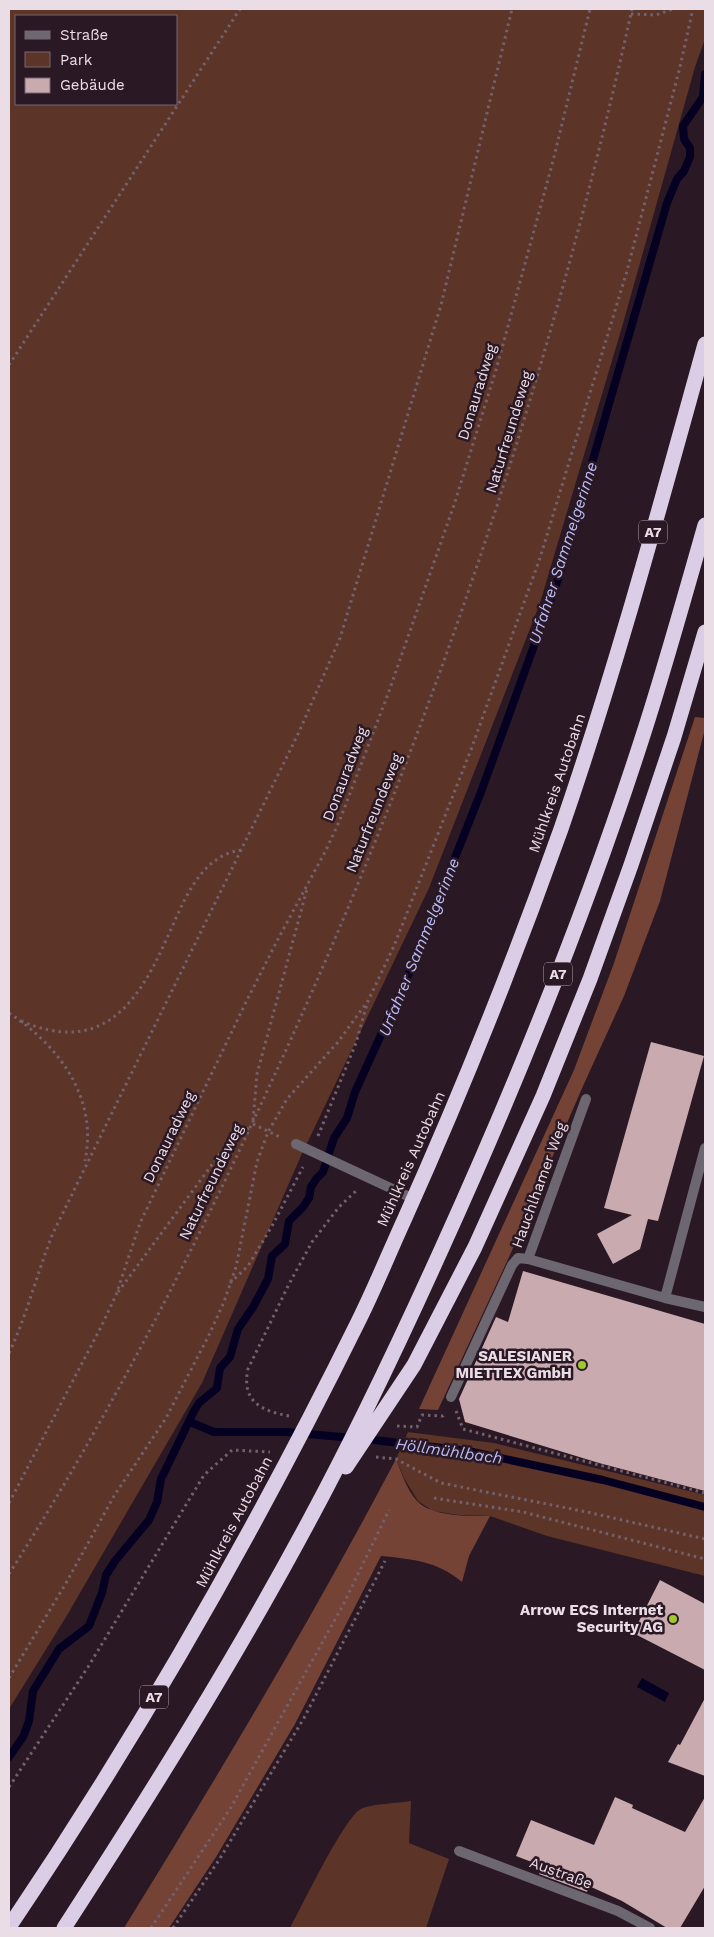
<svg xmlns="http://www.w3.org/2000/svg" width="714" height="1937" font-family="'Work Sans',sans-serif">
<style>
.green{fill:#5d3428;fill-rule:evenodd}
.forest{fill:#744335}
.water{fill:#050021}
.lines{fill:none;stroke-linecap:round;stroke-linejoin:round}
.stream{stroke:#050021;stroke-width:8}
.building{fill:#c9aaae}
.path{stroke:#73626e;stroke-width:3;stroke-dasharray:2.5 4;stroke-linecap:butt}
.service{stroke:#6c6771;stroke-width:10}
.minor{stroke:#6c6771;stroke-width:10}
.motorway{stroke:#dbcde6;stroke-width:15}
.poi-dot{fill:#a0c92c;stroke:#2a1825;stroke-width:2}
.labels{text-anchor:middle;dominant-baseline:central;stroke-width:5;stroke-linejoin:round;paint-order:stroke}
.shield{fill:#2a1825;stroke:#b1a2ac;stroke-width:1}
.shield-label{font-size:14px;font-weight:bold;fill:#ebdde6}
.street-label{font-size:15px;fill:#ebdde6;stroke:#2a1825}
.poi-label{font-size:15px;font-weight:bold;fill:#ebdde6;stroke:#2a1825;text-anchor:end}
.water-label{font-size:16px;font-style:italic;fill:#b9bdf7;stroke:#2a1825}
</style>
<rect width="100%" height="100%" fill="#2a1825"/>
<path class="green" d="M9,9H705V39L695,67L622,327L540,603L429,888L300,1158L202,1383L66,1617L9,1709ZM16,16H176V104H16Z
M408,1432L494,1443L705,1495V1576L547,1536L490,1516L459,1515L433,1511L418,1501L404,1478L396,1459Z
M411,1801L409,1843L449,1859L426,1928H290C301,1908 345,1816 361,1809C371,1804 399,1803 411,1801Z"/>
<path class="forest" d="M695,717L705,718V729L660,901L624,996L583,1086L510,1255L438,1410L419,1409L574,1070L614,963Z
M396,1459C401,1472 407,1490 417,1501C432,1517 469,1516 490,1516L469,1556L462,1582C437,1561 412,1559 381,1556L295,1724L216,1857L169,1928H124C219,1774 312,1619 396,1459Z"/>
<path class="water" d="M642,1678L669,1693L665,1702L637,1687Z"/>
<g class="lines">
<path class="stream" d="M190,1422L214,1432H286L353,1438
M365,1439L468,1451L603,1480L705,1507
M9,1757L23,1737L29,1721L33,1691L59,1649L89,1626L102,1593L106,1575L115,1561L149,1520L157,1502L161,1479L194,1411L199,1403L217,1388L220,1368L230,1357L238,1329L253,1307L268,1279L272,1256L285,1244L289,1221L303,1207L309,1198L311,1187L317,1178L323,1172L334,1138L347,1118L355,1092L410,971L481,792L560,574L667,203L677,179L684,171L690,157V148L684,139L683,126L703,97L705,74"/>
</g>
<path class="building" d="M651,1042L704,1056L658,1221L648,1219L640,1249L613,1264L597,1234L632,1215L604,1208Z
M523,1271L705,1324V1491L599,1463L465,1422L459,1399L496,1317L508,1322Z
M660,1580L705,1604V1670L633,1633Z
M705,1698V1776L668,1762L678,1744L680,1745Z
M615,1797L633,1805L632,1808L685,1832L705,1797V1886L680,1928H667L622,1901L589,1886L587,1892L539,1874L542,1866L516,1856L531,1820L594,1845Z"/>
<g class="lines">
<path class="path" d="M631,14L656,15L673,9
M9,365L240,9
M9,1013C59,1046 98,1097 85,1161
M21,1021C101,1055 137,1006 167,938C183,904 199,855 242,850
M253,1120L257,1074L307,889
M253,1124L282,1138
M318,1136L356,1043L367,1004
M230,1283L248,1266L272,1226L303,1167
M118,1292L222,1151L251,1126
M9,1353C27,1315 37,1273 53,1233L299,732L340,638L441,305L512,9
M456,1411L463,1429L705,1493
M289,1416C261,1411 241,1401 248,1369L289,1284L312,1242L339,1207L357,1190
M397,1426L417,1427L422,1415L443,1416L444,1412
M376,1457L396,1459L441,1483L587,1512L705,1539
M434,1498L523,1512L705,1559
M9,1503L101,1327L116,1295L140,1223L246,1002L277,941L326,850L339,822L388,694L454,505L496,370L553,161L590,9
M9,1574C108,1419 192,1254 269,1087C429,742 550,380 632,9
M9,1678L66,1583L114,1496L166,1418L209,1335L224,1302L236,1267L257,1162L268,1132L287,1099L338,1042L368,1001L394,946L472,747L540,558L627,271L679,71L693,9
M9,1787L88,1667L204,1475L232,1450L270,1452
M151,1928L230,1809L343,1605L389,1510
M173,1928L219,1860L304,1718L385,1561"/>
<path class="service" d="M296,1144L414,1199
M451,1397L512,1265L518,1258L528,1259"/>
<path class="minor" d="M586,1099L528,1259L665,1298
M705,1148L665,1298L705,1307
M459,1851L618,1911L650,1928"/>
<path class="motorway" d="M346,1467L414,1365L475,1247L543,1096L590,979L631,865L674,737L705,632
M9,1927C139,1734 255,1531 358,1322C375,1288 389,1253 405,1218C462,1091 514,961 561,829C616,670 660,506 705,344
M64,1928C150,1795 234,1661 309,1521C357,1432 400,1341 442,1248C519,1078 589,905 646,726C667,660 686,592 705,525"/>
</g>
<g class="poi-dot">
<circle cx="582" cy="1365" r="5"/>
<circle cx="673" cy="1619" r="5"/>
</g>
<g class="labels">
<g class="shield">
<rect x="639" y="520.5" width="28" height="23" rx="4"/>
<rect x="544" y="962.5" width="28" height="23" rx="4"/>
<rect x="140" y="1685.5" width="28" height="23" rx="4"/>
</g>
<g class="shield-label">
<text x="653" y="532">A7</text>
<text x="558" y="974">A7</text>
<text x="154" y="1697">A7</text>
</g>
<g class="street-label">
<text transform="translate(477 392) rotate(-73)">Donauradweg</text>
<text transform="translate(509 432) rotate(-73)">Naturfreundeweg</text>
<text transform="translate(345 774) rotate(-69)">Donauradweg</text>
<text transform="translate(557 783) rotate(-71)">Mühlkreis Autobahn</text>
<text transform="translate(374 813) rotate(-68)">Naturfreundeweg</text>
<text transform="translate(169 1137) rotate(-64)">Donauradweg</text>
<text transform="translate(411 1159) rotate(-66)">Mühlkreis Autobahn</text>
<text transform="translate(211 1182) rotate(-64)">Naturfreundeweg</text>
<text transform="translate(539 1185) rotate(-70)">Hauchlhamer Weg</text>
<text transform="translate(234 1522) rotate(-62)">Mühlkreis Autobahn</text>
<text transform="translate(561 1873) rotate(20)">Austraße</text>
</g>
<g class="poi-label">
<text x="572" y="1356">SALESIANER<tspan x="572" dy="17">MIETTEX GmbH</tspan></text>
<text x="663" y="1610">Arrow ECS Internet<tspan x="663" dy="17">Security AG</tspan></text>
</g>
<g class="water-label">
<text transform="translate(563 553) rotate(-72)">Urfahrer Sammelgerinne</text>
<text transform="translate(419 947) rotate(-68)">Urfahrer Sammelgerinne</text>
<text transform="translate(449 1451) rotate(8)">Höllmühlbach</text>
</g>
</g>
<rect width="714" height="1937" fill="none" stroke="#ebdde6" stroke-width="20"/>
<rect x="15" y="15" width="162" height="90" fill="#2a1825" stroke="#776772"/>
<rect x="25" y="31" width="25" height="8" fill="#6c6771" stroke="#776772"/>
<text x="60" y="40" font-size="15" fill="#ebdde6">Straße</text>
<rect x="25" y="52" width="25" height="15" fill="#5d3428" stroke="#776772"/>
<text x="60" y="65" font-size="15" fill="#ebdde6">Park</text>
<rect x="25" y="78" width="25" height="15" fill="#c9aaae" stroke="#776772"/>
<text x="60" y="90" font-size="15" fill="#ebdde6">Gebäude</text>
</svg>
